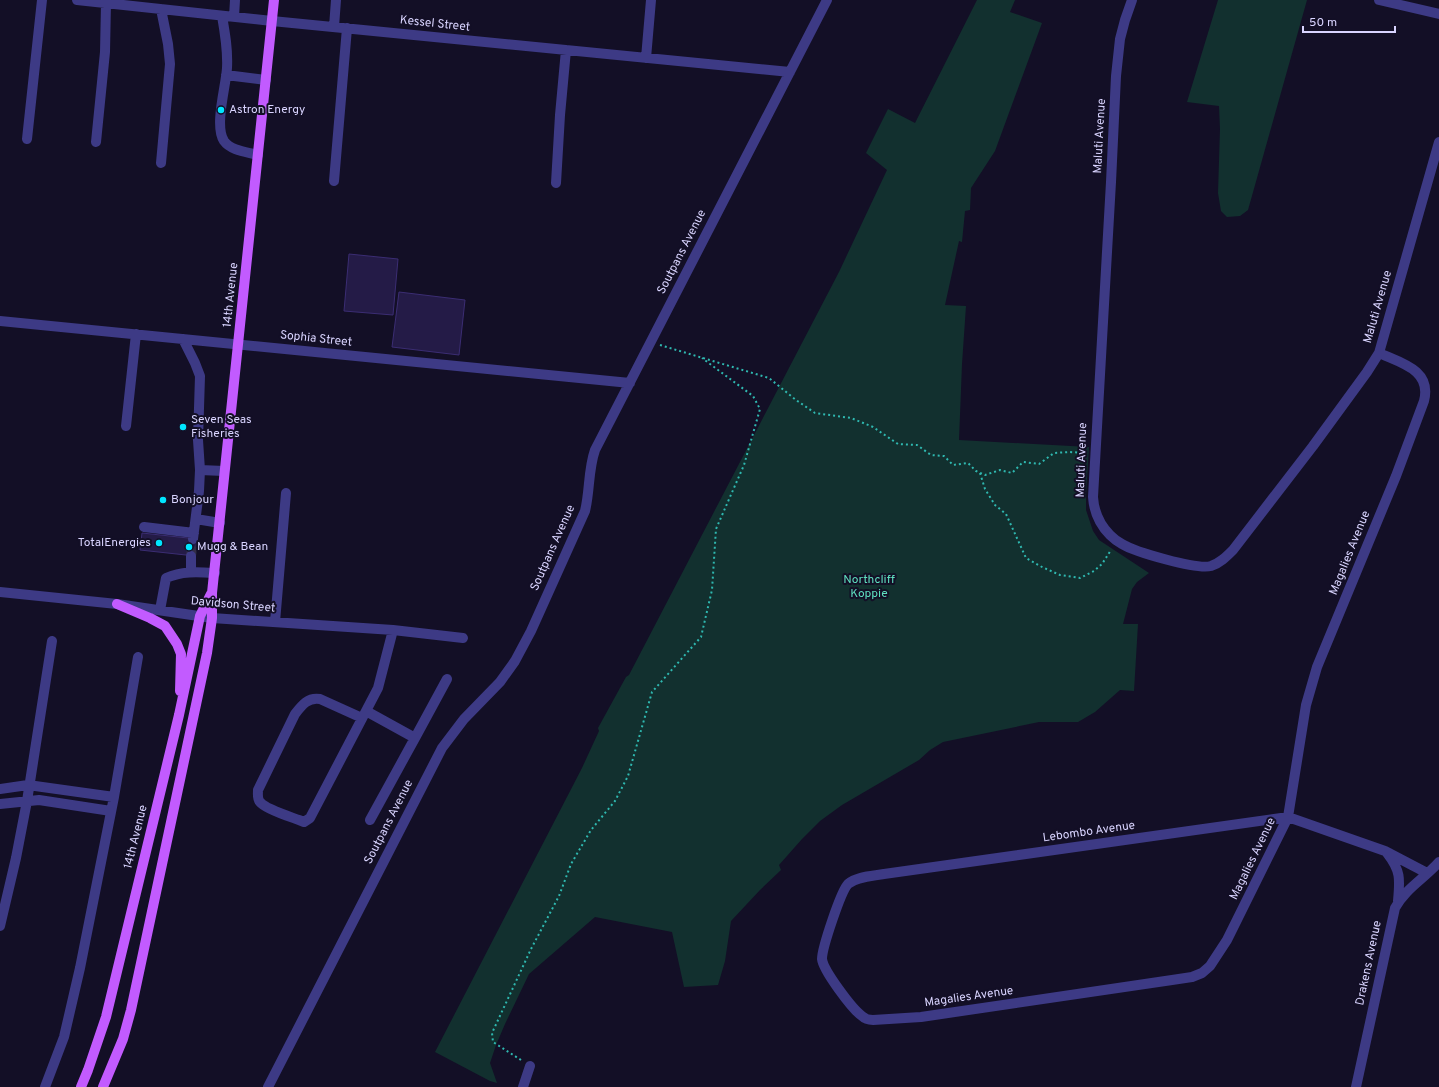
<svg xmlns="http://www.w3.org/2000/svg" width="1439" height="1087" font-family="Overpass,sans-serif">
<style>
.green{fill:#12302f}
.building{fill:#241b47;stroke:#3b2d73}
.lines{fill:none;stroke-linecap:round;stroke-linejoin:round}
.minor-tunnel{stroke:#312d47;stroke-width:10;stroke-dasharray:10 5;stroke-linecap:butt}
.path{stroke:#2fb8b0;stroke-width:2;stroke-dasharray:2 3;stroke-linecap:butt}
.minor{stroke:#3d3a85;stroke-width:10}
.major{stroke:#c25bff;stroke-width:10}
.poi-dot{fill:#00e5ff;stroke:#130f26;stroke-width:1.5}
.labels{text-anchor:middle;dominant-baseline:central;stroke-width:4;stroke-linejoin:round;paint-order:stroke}
.street-label{font-size:12px;fill:#d9d4ff;stroke:#130f26}
.poi-label{font-size:12px;fill:#d9d4ff;stroke:#130f26;text-anchor:start}
.park-label{font-size:12px;fill:#5fe0c0;stroke:#130f26}
</style>
<rect width="100%" height="100%" fill="#130f26"/>
<path class="green" d="M977,0H1015L1010,12L1042,23L995,151L971,188L970,210L965,211L962,242L959,241L945,305L966,306L962,364L959,440L1089,447L1086,495V510L1093,531L1099,540L1149,573L1137,582L1132,589L1123,624H1138L1134,691L1120,690L1095,712L1078,722H1039L943,742L930,750L919,760L842,805L820,821L802,839L779,865L781,870L760,890L731,921L725,961L718,985L684,987L672,932L595,917L529,974L505,1024L496,1045L490,1063L497,1083L490,1081L435,1052L582,768L599,731L598,728L626,677L629,675L839,272L887,170L866,153L888,109L915,123Z
M1218,0H1307L1248,210L1240,216L1227,217L1221,211L1218,193L1220,129L1219,106L1187,102Z"/>
<path class="building" d="M349,254L398,259L393,315L344,311Z
M399,292L465,300L459,355L392,347Z
M142,533L197,539L195,556L140,550Z"/>
<g class="lines">
<path class="minor-tunnel" d="M191,556L193,539"/>
<path class="path" d="M660,345L769,378L796,400L815,413L851,418L873,427L898,444L917,445L931,455L944,456L953,465L968,463L976,471L985,475L1000,470L1012,473L1023,462L1039,464L1054,453L1070,452L1086,453
M980,473L985,489L995,505L1006,514L1026,558L1042,567L1060,575L1080,578L1094,571L1102,564L1111,550
M521,1060L493,1042L492,1033L531,949L559,896L571,864L591,830L615,801L628,776L652,692L701,637L712,590L716,529L744,465L760,409L753,396L702,358"/>
<path class="minor" d="M77,0L272,21L790,72
M1132,0L1125,20L1120,39L1116,76L1111,182L1093,497C1094,512 1099,524 1110,535C1113,538 1118,542 1122,544C1135,552 1197,570 1211,566C1220,563 1226,557 1233,550L1313,446L1367,372L1379,353L1439,142
M1379,0L1439,14
M161,9L168,44L170,64L161,163
M222,16C225,33 228,50 227,68C226,86 214,126 224,141C231,151 248,152 258,155
M234,17L235,0
M334,27L336,0
M646,58L651,0
M226,75L266,80
M27,139L42,0
M96,142L105,52L106,3
M334,181L347,28
M556,183L560,115L566,50
M0,321L630,383
M183,339L195,363L200,376L198,440L200,470
M1379,353C1401,363 1432,370 1424,401L1396,476L1317,667L1306,705L1288,817L1227,940L1210,966L1202,973L1192,977L1172,980L921,1017L873,1020C869,1020 865,1019 862,1016C852,1009 823,970 822,959C822,948 841,891 848,884C857,876 874,876 884,874L1288,817L1385,851L1427,873
M126,426L136,334
M196,519L220,523
M144,527L194,533
M193,539L199,491L200,470L224,471
M191,571V556
M0,592L117,604L212,618L393,630L463,638
M160,610L166,578C182,571 197,572 215,573
M275,622L286,493
M366,711L415,738L370,820
M362,718L320,699C308,697 302,705 295,714L258,790C258,794 257,799 260,802C265,809 291,817 299,820L304,822L310,818L378,688L393,630
M415,738L447,679
M0,789L28,785L114,797
M0,804L39,800L111,811
M1387,853C1401,871 1400,879 1398,901
M0,926L16,858L27,801L52,641
M45,1087L64,1037L80,968L114,797L138,657
M268,1087L442,748L464,719L500,682L515,661L531,631L585,511C590,491 588,470 595,450L827,0
M523,1087L530,1066
M1356,1087L1395,908C1405,889 1425,878 1439,862"/>
<path class="major" d="M117,604L150,618L165,626L177,644L181,654L180,691
M81,1087L88,1070L106,1017L179,715L200,616L211,594
M103,1087L123,1039L131,1010L207,653L212,618V593L274,0"/>
</g>
<g class="poi-dot">
<circle cx="221" cy="110" r="4"/>
<circle cx="183" cy="427" r="4"/>
<circle cx="163" cy="500" r="4"/>
<circle cx="159" cy="543" r="4"/>
<circle cx="189" cy="547" r="4"/>
</g>
<g class="labels">
<g class="street-label">
<text transform="translate(435 24) rotate(6)">Kessel Street</text>
<text transform="translate(1100 136) rotate(-87)">Maluti Avenue</text>
<text transform="translate(682 252) rotate(-63)">Soutpans Avenue</text>
<text transform="translate(231 295) rotate(-84)">14th Avenue</text>
<text transform="translate(1378 307) rotate(-74)">Maluti Avenue</text>
<text transform="translate(316 339) rotate(6)">Sophia Street</text>
<text transform="translate(1082 460) rotate(-88)">Maluti Avenue</text>
<text transform="translate(553 548) rotate(-66)">Soutpans Avenue</text>
<text transform="translate(1350 553) rotate(-68)">Magalies Avenue</text>
<text transform="translate(233 605) rotate(5)">Davidson Street</text>
<text transform="translate(389 822) rotate(-63)">Soutpans Avenue</text>
<text transform="translate(1089 832) rotate(-8)">Lebombo Avenue</text>
<text transform="translate(136 837) rotate(-76)">14th Avenue</text>
<text transform="translate(1253 859) rotate(-64)">Magalies Avenue</text>
<text transform="translate(1369 963) rotate(-78)">Drakens Avenue</text>
<text transform="translate(969 997) rotate(-8)">Magalies Avenue</text>
</g>
<g class="poi-label">
<text x="229" y="110">Astron Energy</text>
<text x="191" y="420">Seven Seas<tspan x="191" dy="14">Fisheries</tspan></text>
<text x="171" y="500">Bonjour</text>
<text x="151" y="543" text-anchor="end">TotalEnergies</text>
<text x="197" y="547">Mugg &amp; Bean</text>
</g>
<g class="park-label">
<text x="869" y="580">Northcliff<tspan x="869" dy="14">Koppie</tspan></text>
</g>
</g>
<path d="M1303 26v6h92v-6" fill="none" stroke="#d9d4ff" stroke-width="2"/>
<text x="1309" y="26" font-size="12" fill="#d9d4ff" stroke="#130f26" stroke-width="3" paint-order="stroke">50 m</text>
</svg>
